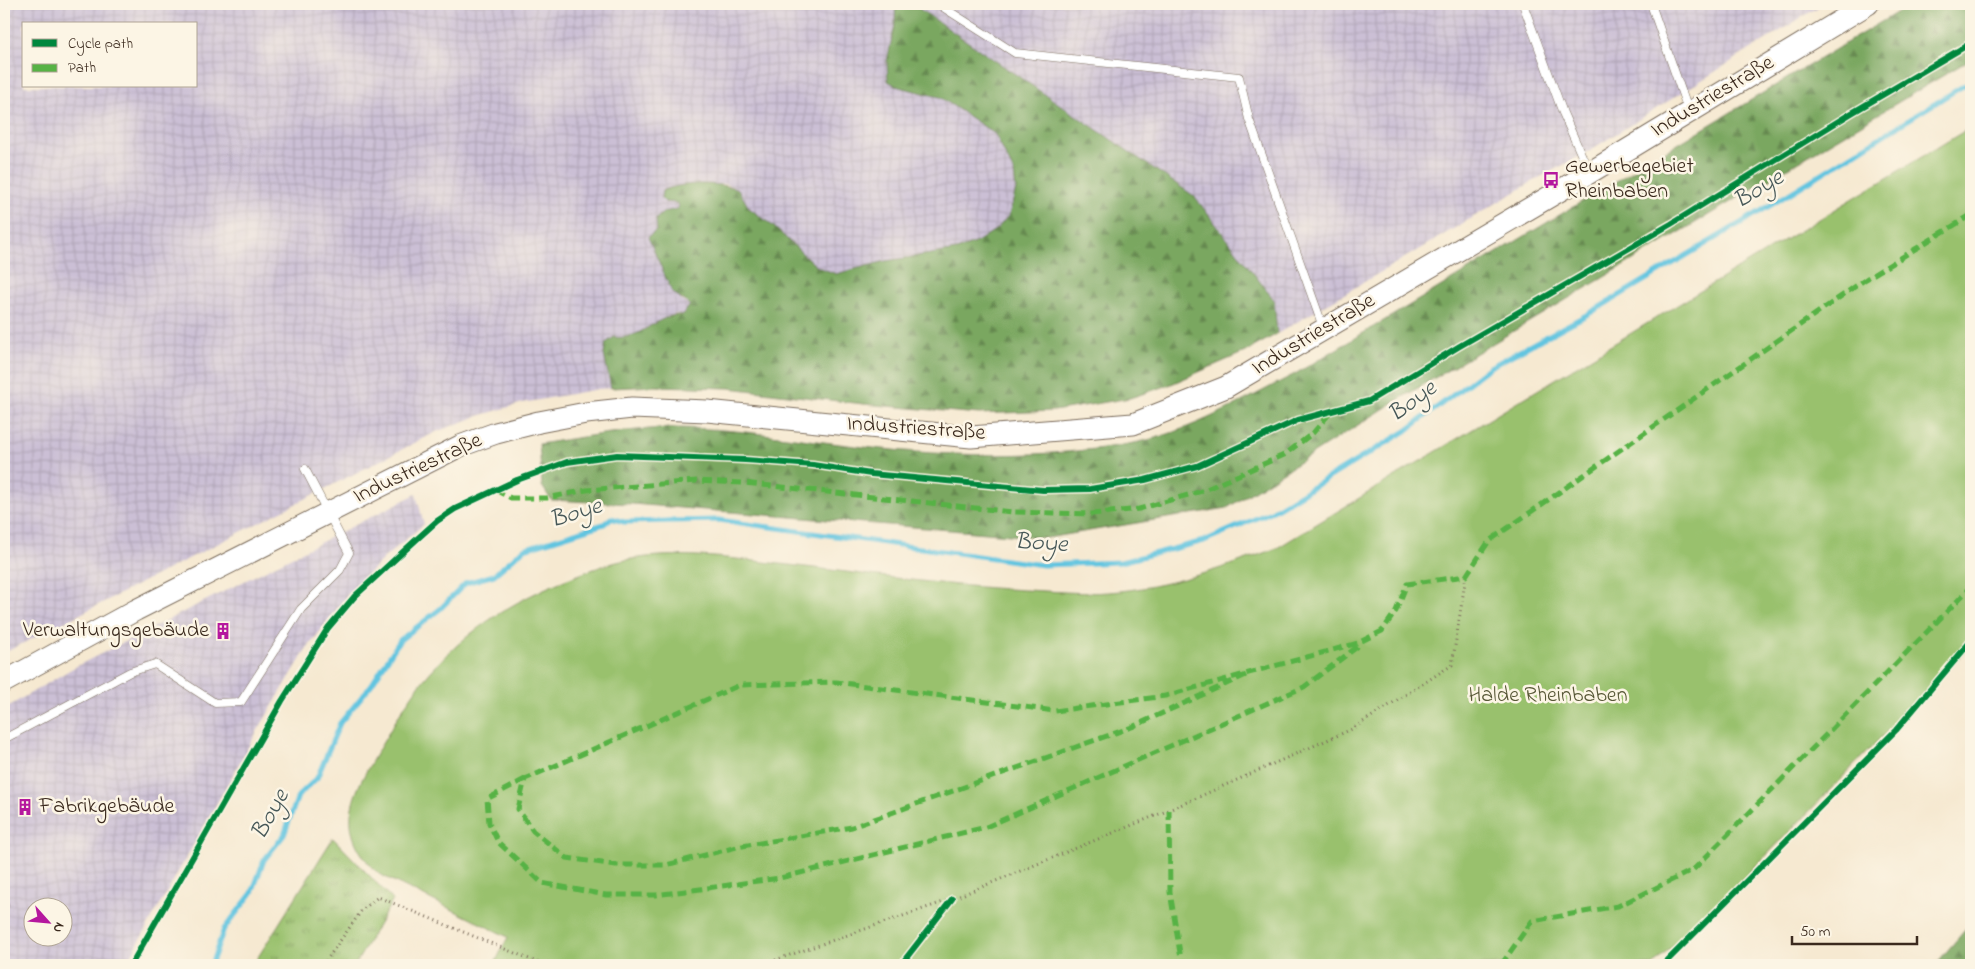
<svg xmlns="http://www.w3.org/2000/svg" width="1975" height="969" font-family="'Indie Flower',sans-serif">
<style>
.industrial{fill:url(#industrial-grid);fill-rule:evenodd}
.grass{fill:url(#grass-tufts);stroke:#6a7646}
.forest{fill:url(#forest-firs);stroke:#5a683f}
.park{fill:#99c16d;stroke:#6a7646}
.lines{fill:none;stroke-linecap:round;stroke-linejoin:round}
.stream{stroke:#62c5e0;stroke-width:5}
.lane-casing{stroke:#7c6d5d;stroke-width:9}
.secondary-casing{stroke:#7c6d5d;stroke-width:23}
.path{stroke:#7c6d5d;stroke-width:3;stroke-dasharray:1 4;stroke-linecap:butt}
.lane{stroke:#fff;stroke-width:8}
.secondary{stroke:#fff;stroke-width:21}
.quiet{stroke:#57b245;stroke-width:5;stroke-dasharray:10 5;stroke-linecap:butt}
.cycleway-casing{stroke:#fcf5e5;stroke-width:9}
.cycleway{stroke:#00873e;stroke-width:6}
.labels{text-anchor:middle;dominant-baseline:central;stroke-width:5;stroke-linejoin:round;paint-order:stroke}
.street-label{font-size:22px;fill:#3b2a1e;stroke:#fcf5e5}
.poi-label{font-size:22px;fill:#3b2a1e;stroke:#fcf5e5;text-anchor:start}
.park-label{font-size:22px;fill:#575736;stroke:#fcf5e5}
.water-label{font-size:24px;font-style:italic;fill:#475858;stroke:#fcf5e5}
</style>
<defs>
<pattern id="industrial-grid" width="8" height="8" patternUnits="userSpaceOnUse" patternTransform="scale(1.25)"><rect width="8" height="8" fill="#cbbfd5"/><path d="M0 4h8M4 0v8" fill="none" stroke="#afa4b6"/></pattern>
<pattern id="grass-tufts" width="24" height="20" patternUnits="userSpaceOnUse" patternTransform="scale(1.25)"><rect width="24" height="20" fill="#99c16d"/><path d="M3 7l-1-3M5 7V3M7 7l1-3M15 17l-1-3M17 17v-4M19 17l1-3" fill="none" stroke="#7e9d59"/></pattern>
<pattern id="forest-firs" width="22" height="20" patternUnits="userSpaceOnUse" patternTransform="scale(1.25)"><rect width="22" height="20" fill="#7aa760"/><path d="M5 1l3.5 6h-7zM16 11l3.5 6h-7z" fill="#65884f"/></pattern>
</defs>
<rect width="100%" height="100%" fill="#fcf5e5"/>
<filter id="ink" filterUnits="userSpaceOnUse"><feTurbulence type="fractalNoise" baseFrequency=".02" numOctaves="2"/><feDisplacementMap in="SourceGraphic" scale="10" xChannelSelector="R" yChannelSelector="G"/><feConvolveMatrix kernelMatrix="1 2 1 2 8 2 1 2 1" color-interpolation-filters="sRGB"/></filter>
<filter id="wash" filterUnits="userSpaceOnUse"><feTurbulence type="fractalNoise" baseFrequency=".0096" numOctaves="4" result="noise"/><feDisplacementMap in="SourceGraphic" scale="20" xChannelSelector="R" yChannelSelector="G"/><feGaussianBlur stdDeviation="1.12" result="paint"/><feColorMatrix in="noise" values="0 0 0 0 0 0 0 0 0 0 0 0 0 0 0 0 0 1.4 0 .05"/><feComposite in="paint" operator="in"/></filter>
<g filter="url(#wash)">
<rect width="100%" height="100%" fill="#f6e9d1"/>
<path class="industrial" d="M4,4H896L895,25L887,61L899,87L940,97L995,134L1014,172L1016,190L1009,215L998,228L977,242L957,250L886,261L836,274L816,266L774,227L749,208L738,189L726,184L681,185L670,201L677,203L679,206L677,209L664,212L657,230L648,237L682,301L690,305L683,315L676,314L667,317L631,337L621,339L614,337L604,354L611,388L598,389L523,403L478,416L436,432L4,653ZM24,24H196V86H24Z
M915,4H1823L1584,154L1542,176L1277,334L1274,300L1194,196L915,6Z
M416,494L424,524L384,558L351,590L306,650L255,735L126,965H4V709L73,668ZM32,906H62V936H32Z"/>
<path class="grass" d="M333,838L393,900L355,965H253Z"/>
<path class="forest" d="M896,4H915V6L1194,196L1274,300L1277,334L1245,352L1169,385L1130,398L1054,411L979,414L863,404L729,388L655,386L611,388L604,354L606,343L614,337C640,342 657,313 683,315L690,305L672,292L648,237L657,230L656,219L664,212L677,209L679,207L677,203L665,202L661,198L662,191C681,182 718,182 738,189L749,208L774,227L816,266L836,274L886,261L957,250L977,242L998,228L1009,215L1016,190L1014,172L995,134L940,97L899,87L888,81L887,61L895,25Z
M1911,4H1971V59L1396,401L1227,508L1047,538L632,504L551,500L542,486L539,444C583,437 626,429 670,428C733,427 801,440 864,447C950,457 1049,459 1134,443C1191,432 1244,400 1295,374Z
M1971,923V965H1935Z"/>
<path class="park" d="M1971,127V645L1758,864L1653,965H494L508,937L379,874C330,828 354,792 382,744C393,726 403,707 415,691C456,636 514,598 578,575C593,569 610,563 626,560C679,550 736,559 789,565C867,574 945,586 1024,590C1052,591 1081,594 1109,592C1166,588 1224,568 1277,548Z"/>
<g class="lines">
<path class="stream" d="M211,965L224,929L252,893L264,860L284,835L298,796L317,778L340,723L372,684L400,640L440,609L466,583L494,575L524,549L604,524L611,518L624,522L719,520L1043,565L1121,562L1204,541L1273,511L1406,431L1490,367L1590,313L1771,205L1971,81"/>
</g>
</g>
<g filter="url(#ink)">
<g class="lines">
<g class="lane-casing">
<path id="lane" d="M938,4L1015,53L1239,77L1249,119L1323,327
M1523,4L1563,113L1589,172
M1651,4L1688,110
M4,739L130,672L155,664L215,703L241,702L301,609L340,570L349,553L305,469
M4,905V906"/>
</g>
<g class="secondary-casing">
<path id="secondary" d="M4,682L136,610L460,446L496,433L539,422L586,413L632,408L707,411L971,437L1133,424L1226,387L1571,184L1868,4"/>
</g>
<path class="path" d="M323,965L362,910L378,897L544,965
M761,965L952,899L1169,810L1352,729L1452,665L1466,576"/>
<use href="#lane" class="lane"/>
<use href="#secondary" class="secondary"/>
<path class="quiet" d="M495,490L511,498H547L587,490L697,481L744,483L1013,512L1092,514L1139,509L1202,491L1284,455L1313,433L1330,413
M1246,675L1132,727L852,827L737,847L666,865H616L567,858L533,831L518,809L525,779L740,685L836,682L1055,711L1165,696L1358,643L1382,631L1396,611L1407,584L1466,576L1489,541L1866,279L1971,215
M525,779L487,799L489,823L498,842L542,883L606,895H656L780,878L986,827L1304,687L1357,647L1358,643
M1169,810L1170,892L1182,965
M1501,965L1532,921L1618,906L1693,870L1971,587"/>
<g class="cycleway-casing">
<path id="cycleway" d="M131,965L282,701L328,628L355,596L417,539L437,521L455,509L517,480L567,462L617,455L745,460L813,465L871,474L1043,490L1090,489L1145,480L1197,466L1298,420L1369,401L1458,347L1671,224L1850,114L1971,43
M903,965V962L952,899
M1663,965L1896,730L1971,641"/>
</g>
<use href="#cycleway" class="cycleway"/>
</g>
</g>
<defs>
<g id="bus-bare" transform="scale(1.35)"><path d="M-5-6H5V4H4V6H2V4H-2V6H-4V4H-5ZM-3.5-4V0h7V-4ZM-3.5 1.2v1.5H-2V1.2ZM2 1.2v1.5H3.5V1.2Z" fill="#b5179e" stroke="#fcf5e5" stroke-width="2.5" paint-order="stroke"/></g>
<g id="building-bare" transform="scale(1.35)"><path d="M-4-6H4V6H1V3H-1V6H-4ZM-2.5-4.3h1.7v1.8h-1.7ZM.8-4.3h1.7v1.8H.8ZM-2.5-1h1.7V.8h-1.7ZM.8-1h1.7V.8H.8Z" fill="#b5179e" stroke="#fcf5e5" stroke-width="2.5" paint-order="stroke"/></g>
</defs>
<g fill-rule="evenodd">
<use href="#bus-bare" x="1551" y="180"/>
<use href="#building-bare" x="223" y="631"/>
<use href="#building-bare" x="25" y="807"/>
</g>
<g class="labels">
<g class="street-label">
<text transform="translate(1713 97) rotate(-31)">Industriestraße</text>
<text transform="translate(1314 335) rotate(-31)">Industriestraße</text>
<text transform="translate(916 429) rotate(4)">Industriestraße</text>
<text transform="translate(418 469) rotate(-25)">Industriestraße</text>
</g>
<g class="poi-label">
<text x="1565" y="167">Gewerbegebiet<tspan x="1565" dy="25">Rheinbaben</tspan></text>
<text x="209" y="631" text-anchor="end">Verwaltungsgebäude</text>
<text x="39" y="807">Fabrikgebäude</text>
</g>
<g class="park-label">
<text x="1548" y="696">Halde Rheinbaben</text>
</g>
<g class="water-label">
<text transform="translate(1759 190) rotate(-31)">Boye</text>
<text transform="translate(1413 402) rotate(-36)">Boye</text>
<text transform="translate(576 514) rotate(-17)">Boye</text>
<text transform="translate(1041 544) rotate(4)">Boye</text>
<text transform="translate(271 815) rotate(-61)">Boye</text>
</g>
</g>
<rect width="1975" height="969" fill="none" stroke="#fcf5e5" stroke-width="20"/>
<rect x="22" y="22" width="175" height="65" fill="#fcf5e5" stroke="#afa495"/>
<rect x="32" y="39" width="25" height="8" fill="#00873e" stroke="#afa495"/>
<text x="68" y="48" font-size="15" fill="#3b2a1e">Cycle path</text>
<rect x="32" y="64" width="25" height="8" fill="#57b245" stroke="#afa495"/>
<text x="68" y="72" font-size="15" fill="#3b2a1e">Path</text>
<g transform="translate(48 922) rotate(117)"><circle r="24" fill="#fcf5e5" stroke="#afa495"/>
<path d="M0-4L9 19L0 12L-9 19Z" fill="#b5179e"/>
<text y="-8" font-size="14" font-weight="bold" text-anchor="middle" fill="#3b2a1e">N</text>
</g>
<path d="M1792 936v8h125v-8" fill="none" stroke="#3b2a1e" stroke-width="2.5"/>
<text x="1800" y="936" font-size="15" fill="#3b2a1e" stroke="#fcf5e5" stroke-width="4" paint-order="stroke">50 m</text>
</svg>
